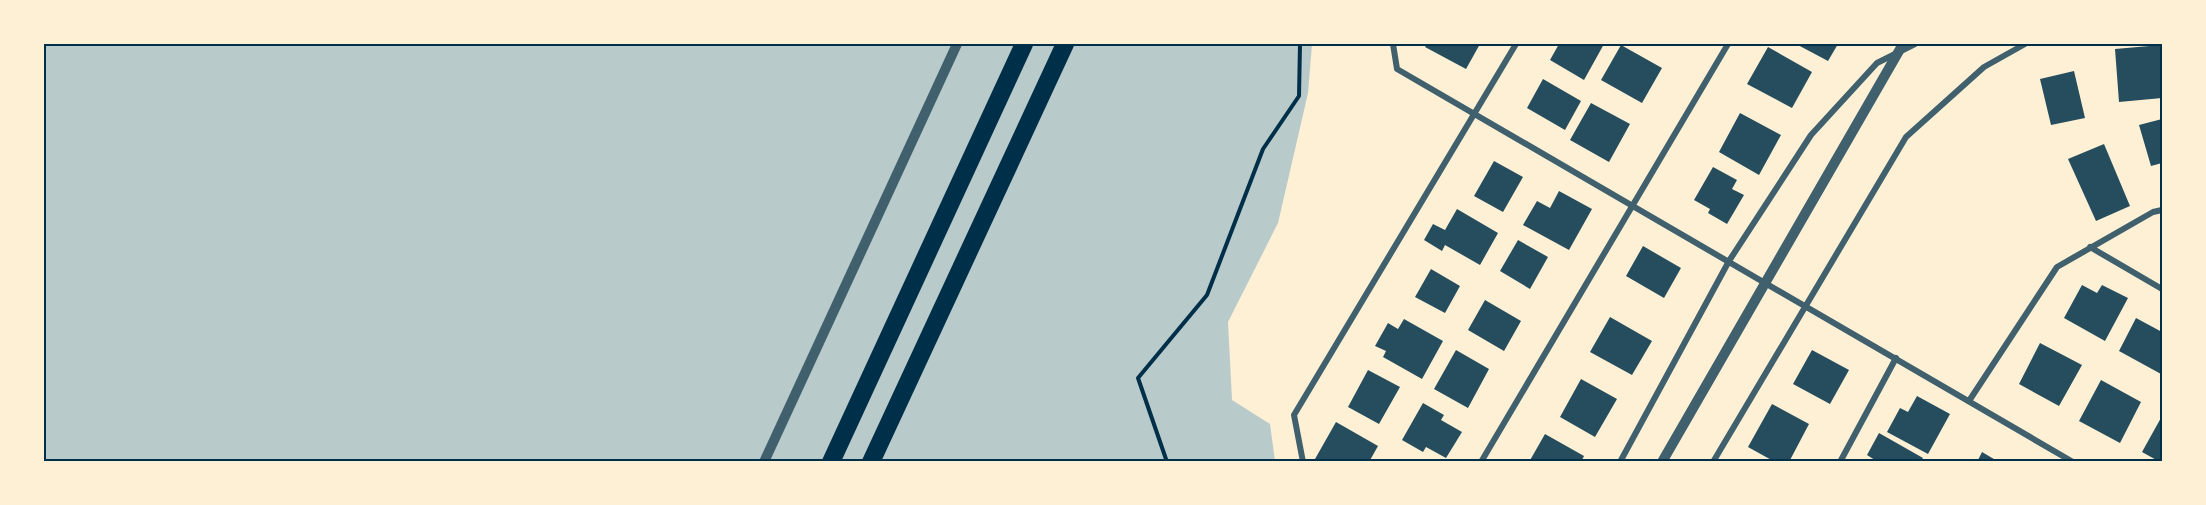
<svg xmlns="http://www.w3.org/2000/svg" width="2206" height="505" font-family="Ubuntu,sans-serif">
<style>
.green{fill:#b9caca}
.building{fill:#264d5e}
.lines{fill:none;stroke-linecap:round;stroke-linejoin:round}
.path{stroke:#003049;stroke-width:4}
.minor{stroke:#3f606c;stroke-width:6}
.tertiary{stroke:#3f606c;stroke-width:10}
.motorway{stroke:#003049;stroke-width:18}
.neatline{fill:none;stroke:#003049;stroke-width:2}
</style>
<rect width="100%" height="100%" fill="#fdf0d5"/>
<path class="green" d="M44,44H1312L1308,93L1278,223L1228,322L1232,400L1270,424L1275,461H44Z"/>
<path class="building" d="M1427,44H1480L1466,69L1425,47Z
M1559,44H1604L1584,80L1550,60Z
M1796,44H1838L1828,61Z
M1621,45L1662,68L1642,103L1601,80Z
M2161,45L2162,98L2119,102L2115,49Z
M1768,47L1812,72L1792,108L1747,84Z
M2074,71L2085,118L2051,125L2040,79Z
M1543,79L1581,101L1565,130L1527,108Z
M1591,103L1630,124L1609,162L1570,140Z
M1740,113L1781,135L1759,175L1719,152Z
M2162,119V163L2151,166L2139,125Z
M2104,144L2130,206L2096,221L2068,159Z
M1494,161L1523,177L1503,212L1474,196Z
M1713,167L1737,180L1732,189L1744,195L1727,224L1708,213L1710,209L1694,200Z
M1559,191L1592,209L1569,250L1523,225L1537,201L1550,208Z
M1457,209L1498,233L1480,265L1445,245L1442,251L1424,240L1433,224L1445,230Z
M1518,240L1548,257L1530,289L1500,271Z
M1643,246L1681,268L1664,298L1626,276Z
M1431,269L1460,286L1445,313L1415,297Z
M2082,285L2097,293L2102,285L2128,298L2105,341L2064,318Z
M1485,300L1521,321L1504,351L1468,330Z
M1610,317L1652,341L1632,375L1590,352Z
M2136,318L2162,332V370L2161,374L2119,351Z
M1404,319L1443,341L1422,379L1383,357L1386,351L1375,346L1388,323L1398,329Z
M2040,343L2082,365L2059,406L2019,384Z
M1456,350L1489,369L1468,408L1434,389Z
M1812,350L1849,370L1830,404L1793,384Z
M1368,370L1400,387L1379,424L1348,407Z
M1581,379L1617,399L1595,437L1560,417Z
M2101,380L2141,402L2120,443L2079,421Z
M1917,396L1950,414L1928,454L1887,432L1900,408L1908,412Z
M1423,403L1444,415L1441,420L1462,432L1446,458L1426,447L1423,452L1402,440Z
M1772,404L1809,424L1789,462H1775L1748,447Z
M2162,416V462H2160L2142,452Z
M1336,422L1378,446L1369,462H1319L1315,459Z
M1879,433L1923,458L1921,462H1878L1867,455Z
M1545,434L1584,456L1581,462H1529Z
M1982,452L1999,462H1977Z"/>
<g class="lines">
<path class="path" d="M1167,462L1138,378L1207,295L1263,149L1299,96L1300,44"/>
<path class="minor" d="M1393,44L1397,69L2073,462
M2090,247L2162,289
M1969,401L2057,267L2153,212L2162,210
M1303,462L1294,415L1516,44
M1481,462L1728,44
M1620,462L1729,261L1811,135L1877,63L1915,44
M1713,462L1906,137L1984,67L2025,44
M1840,462L1896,358"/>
<path class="tertiary" d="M764,462L957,44
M1662,462L1903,44"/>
<path class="motorway" d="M831,462L1024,44
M871,462L1065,44"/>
</g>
<rect width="2206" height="505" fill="none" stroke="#fdf0d5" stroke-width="90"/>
<rect x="45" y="45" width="2116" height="415" class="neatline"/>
</svg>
